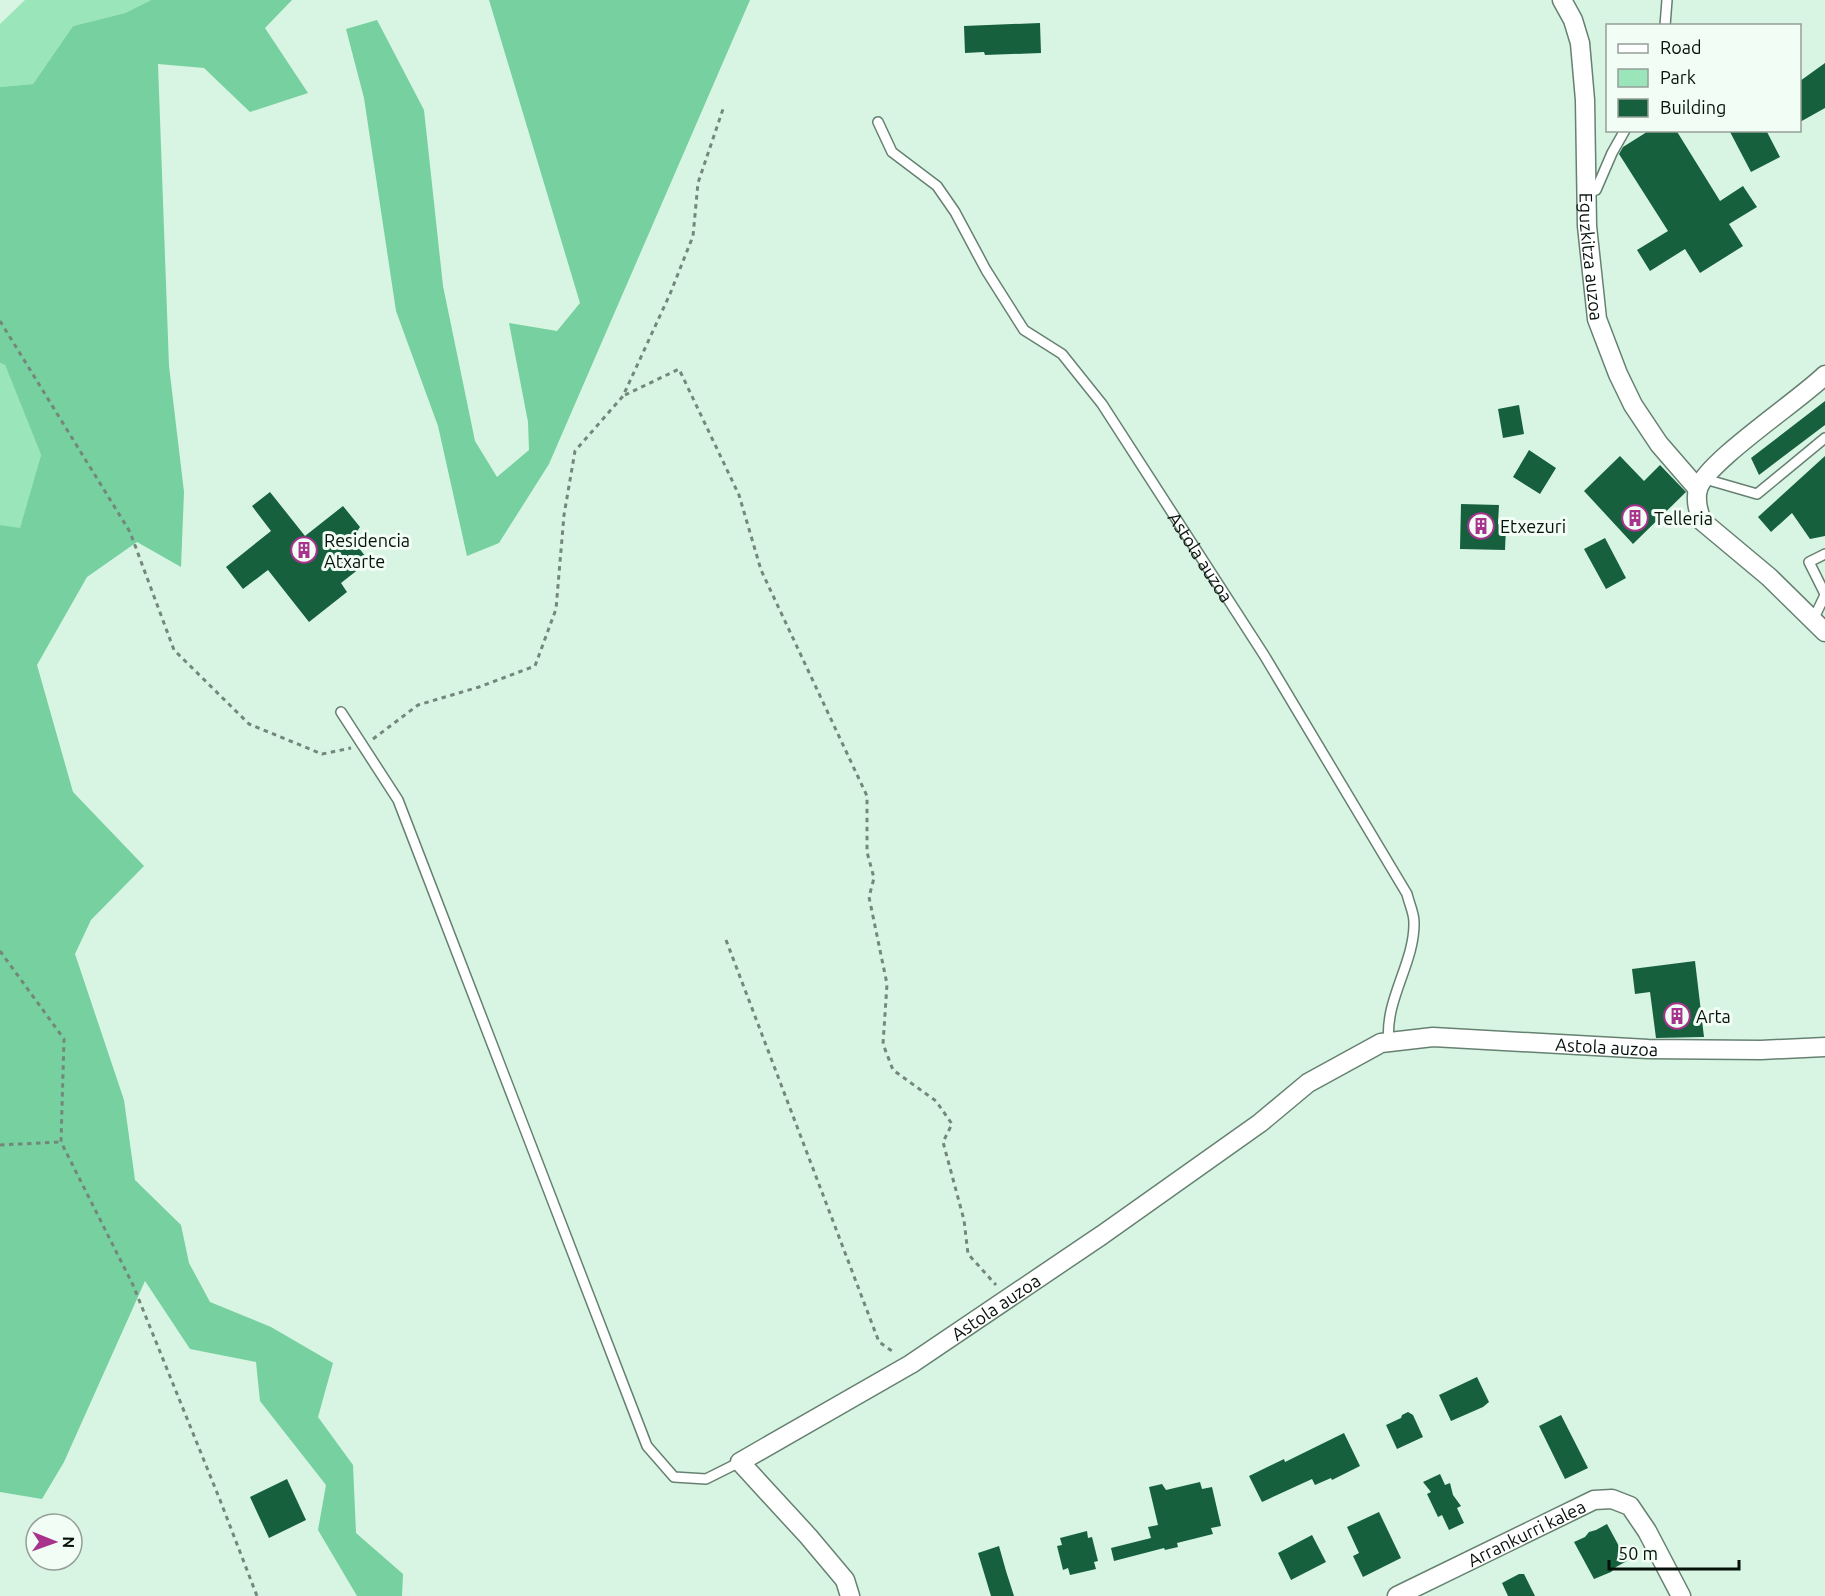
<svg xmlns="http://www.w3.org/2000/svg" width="1825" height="1596" font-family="Ubuntu,sans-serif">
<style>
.green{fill:#9ae5ba}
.forest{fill:#76d09f}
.building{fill:#17603e}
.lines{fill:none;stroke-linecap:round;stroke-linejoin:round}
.service-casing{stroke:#668171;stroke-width:12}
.minor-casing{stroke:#668171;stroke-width:21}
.path{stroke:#73877a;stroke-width:3;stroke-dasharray:4.5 4.5;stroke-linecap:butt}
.service{stroke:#fff;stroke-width:9}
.minor{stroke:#fff;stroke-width:18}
.labels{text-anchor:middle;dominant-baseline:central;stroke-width:6;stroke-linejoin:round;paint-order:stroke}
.street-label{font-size:18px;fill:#07110b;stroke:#f2fdf6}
.poi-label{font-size:18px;fill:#07110b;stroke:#f2fdf6;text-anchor:start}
</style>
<rect width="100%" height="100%" fill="#d8f5e3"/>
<path class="green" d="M25,0H151L125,13L73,26L33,84L0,87V24Z
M0,363L5,365L41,455L20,529L0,525Z"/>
<path class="forest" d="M151,0H292L265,28L308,93L250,112L204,68L158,64L169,366L184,492L181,567L137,542L87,577L37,665L73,792L144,866L91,920L75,954L124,1100L135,1180L181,1225L189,1263L210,1302L271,1327L333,1363L318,1417L353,1465L356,1533L403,1574L402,1596H357L318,1530L326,1485L260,1401L256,1362L190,1349L145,1281L64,1462L42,1499L0,1492V525L20,528L41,455L5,365L0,363V87L33,84L73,26L125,13Z
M489,0H750L549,464L499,543L467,556L438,426L396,311L364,98L346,29L377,20L424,110L443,286L475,441L497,477L529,450L528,422L509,323L557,331L580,303Z"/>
<path class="building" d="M1040,23L1041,53L985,55L984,52L965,53L964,26Z
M1825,63V108L1800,122V81Z
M1650,130H1676L1720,201L1743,186L1757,207L1729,224L1743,246L1700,273L1685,249L1650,271L1637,250L1668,231L1619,154L1623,147Z
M1729,130H1766L1780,157L1751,172Z
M1825,401V425L1759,475L1751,458Z
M1519,405L1524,434L1503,438L1498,409Z
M1529,450L1556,468L1540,494L1513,477Z
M1620,456L1644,481L1660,465L1686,492L1633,544L1584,491Z
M1825,456V536L1810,539L1792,513L1771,532L1758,517Z
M270,492L305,536L343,506L360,527L352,539L369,561L341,583L347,592L309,622L268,570L243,589L226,567L271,531L252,506Z
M1461,504L1499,505L1498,524L1506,527L1505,550L1460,549Z
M1605,538L1626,578L1606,589L1584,549Z
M1695,961L1704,1037L1656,1038L1650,992L1635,994L1632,969Z
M1477,1377L1489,1402L1483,1407L1451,1421L1439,1395Z
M1408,1412L1413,1415L1423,1437L1397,1449L1386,1425L1401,1418L1402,1415Z
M1561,1415L1588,1468L1565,1479L1539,1426Z
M1344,1433L1360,1466L1332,1480L1331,1478L1315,1485L1312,1479L1262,1502L1249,1476L1284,1459L1285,1462Z
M1440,1474L1445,1485L1450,1483L1453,1495L1461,1506L1457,1508L1464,1523L1449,1530L1442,1515L1438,1517L1427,1494L1431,1492L1423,1482Z
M287,1479L306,1520L269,1538L250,1497Z
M1200,1482L1202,1489L1212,1487L1221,1526L1211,1528L1213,1534L1177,1543L1178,1547L1165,1550L1164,1548L1114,1561L1111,1548L1151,1538L1148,1527L1158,1525L1149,1487L1162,1484L1166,1490Z
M1379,1512L1401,1558L1363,1577L1353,1556L1359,1553L1347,1527Z
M1607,1524L1627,1561L1616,1567L1611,1572L1594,1579L1574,1542L1585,1537L1589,1532L1596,1530Z
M1087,1531L1088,1538L1092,1537L1098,1561L1094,1562L1096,1569L1070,1575L1068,1568L1063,1570L1057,1546L1062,1545L1060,1538Z
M1312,1535L1326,1562L1291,1580L1278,1553Z
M999,1546L1006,1571L1014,1596H991L978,1553Z
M1519,1574H1524L1535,1596H1508L1502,1583Z"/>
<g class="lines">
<g class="service-casing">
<g id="service">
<path d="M1665,26L1667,0"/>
<path id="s1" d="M878,122L892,152L937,186L955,212L986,270L1024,330L1062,354L1102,404L1264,655L1407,894C1409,903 1414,913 1414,922C1415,963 1384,1000 1389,1042"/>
<path d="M1587,192L1596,190L1612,153L1625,130"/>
<path d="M1705,479L1757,494L1825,438"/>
<path d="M1825,554L1809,562L1825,594"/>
<path d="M1813,620L1825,595"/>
<path d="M341,712L398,800L647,1446L674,1477L706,1479L740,1462"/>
</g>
</g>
<g class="minor-casing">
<g id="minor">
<path id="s2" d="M1562,0L1573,20L1580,43L1585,100L1587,226L1597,319L1618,374L1633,405L1659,444L1698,489"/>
<path d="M1825,375C1800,400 1706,462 1698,489C1695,500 1698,511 1702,521L1769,577L1825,632"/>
<path id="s3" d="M850,1596L845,1580L808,1536L740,1462L911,1364L1102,1235L1260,1123L1308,1083L1381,1043L1433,1037L1648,1049L1761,1050L1825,1047"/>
<path id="s4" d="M1397,1596L1594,1500L1612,1499L1630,1506L1647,1531L1681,1596"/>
</g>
</g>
<path class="path" d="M0,321L130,532L174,650L249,724L322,754L351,748
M625,395L679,369L739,495L761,570L867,796V852L874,878L869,897L887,984L883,1044L893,1070L936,1101L952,1124L943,1142L964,1220L968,1254L996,1285
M373,739L418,705L479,687L535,666L556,609L564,515L575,451L623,396L670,294L693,236L698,183L723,109
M726,940L879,1342L895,1353
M0,951L64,1039L61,1142L133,1285L220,1500L257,1596
M0,1145L61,1142"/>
<use href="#service" class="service"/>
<use href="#minor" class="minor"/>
</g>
<defs>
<g id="building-ring" transform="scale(1.35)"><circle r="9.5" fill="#f2fdf6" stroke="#a7338d" stroke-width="1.5"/><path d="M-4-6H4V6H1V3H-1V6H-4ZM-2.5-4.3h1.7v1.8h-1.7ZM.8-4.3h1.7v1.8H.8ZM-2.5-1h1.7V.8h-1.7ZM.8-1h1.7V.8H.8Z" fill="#a7338d"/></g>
</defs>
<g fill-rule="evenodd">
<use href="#building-ring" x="1635" y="518"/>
<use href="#building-ring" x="1481" y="526"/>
<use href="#building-ring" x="304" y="550"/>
<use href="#building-ring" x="1677" y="1016"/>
</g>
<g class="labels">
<g class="street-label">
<text stroke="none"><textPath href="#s2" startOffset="261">Eguzkitza auzoa</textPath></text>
<text stroke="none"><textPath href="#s1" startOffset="549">Astola auzoa</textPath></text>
<text stroke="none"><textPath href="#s3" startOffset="1168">Astola auzoa</textPath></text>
<text stroke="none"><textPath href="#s3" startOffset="474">Astola auzoa</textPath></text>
<text stroke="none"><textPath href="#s4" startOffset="144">Arrankurri kalea</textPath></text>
</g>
<g class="poi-label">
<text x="1654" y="518">Telleria</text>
<text x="1500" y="526">Etxezuri</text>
<text x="324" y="540">Residencia<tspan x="324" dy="21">Atxarte</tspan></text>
<text x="1696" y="1016">Arta</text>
</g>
</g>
<rect x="1606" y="24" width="195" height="108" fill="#f2fdf6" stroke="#949f98" stroke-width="1.5"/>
<rect x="1618" y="44" width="30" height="9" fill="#ffffff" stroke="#949f98" stroke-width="1.5"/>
<text x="1660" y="54" font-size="18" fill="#07110b">Road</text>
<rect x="1618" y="69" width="30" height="18" fill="#9ae5ba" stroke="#949f98" stroke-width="1.5"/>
<text x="1660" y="84" font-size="18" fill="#07110b">Park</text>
<rect x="1618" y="99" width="30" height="18" fill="#17603e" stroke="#949f98" stroke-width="1.5"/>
<text x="1660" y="114" font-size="18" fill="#07110b">Building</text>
<g transform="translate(54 1542) rotate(91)"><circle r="28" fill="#f2fdf6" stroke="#949f98" stroke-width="1.5"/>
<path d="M0-4.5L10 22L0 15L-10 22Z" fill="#a7338d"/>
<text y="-9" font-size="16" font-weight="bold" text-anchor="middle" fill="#07110b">N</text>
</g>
<path d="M1609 1560v9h130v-9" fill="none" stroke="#07110b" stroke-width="3"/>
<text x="1618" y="1560" font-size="18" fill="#07110b" stroke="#f2fdf6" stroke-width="4.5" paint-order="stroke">50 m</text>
</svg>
